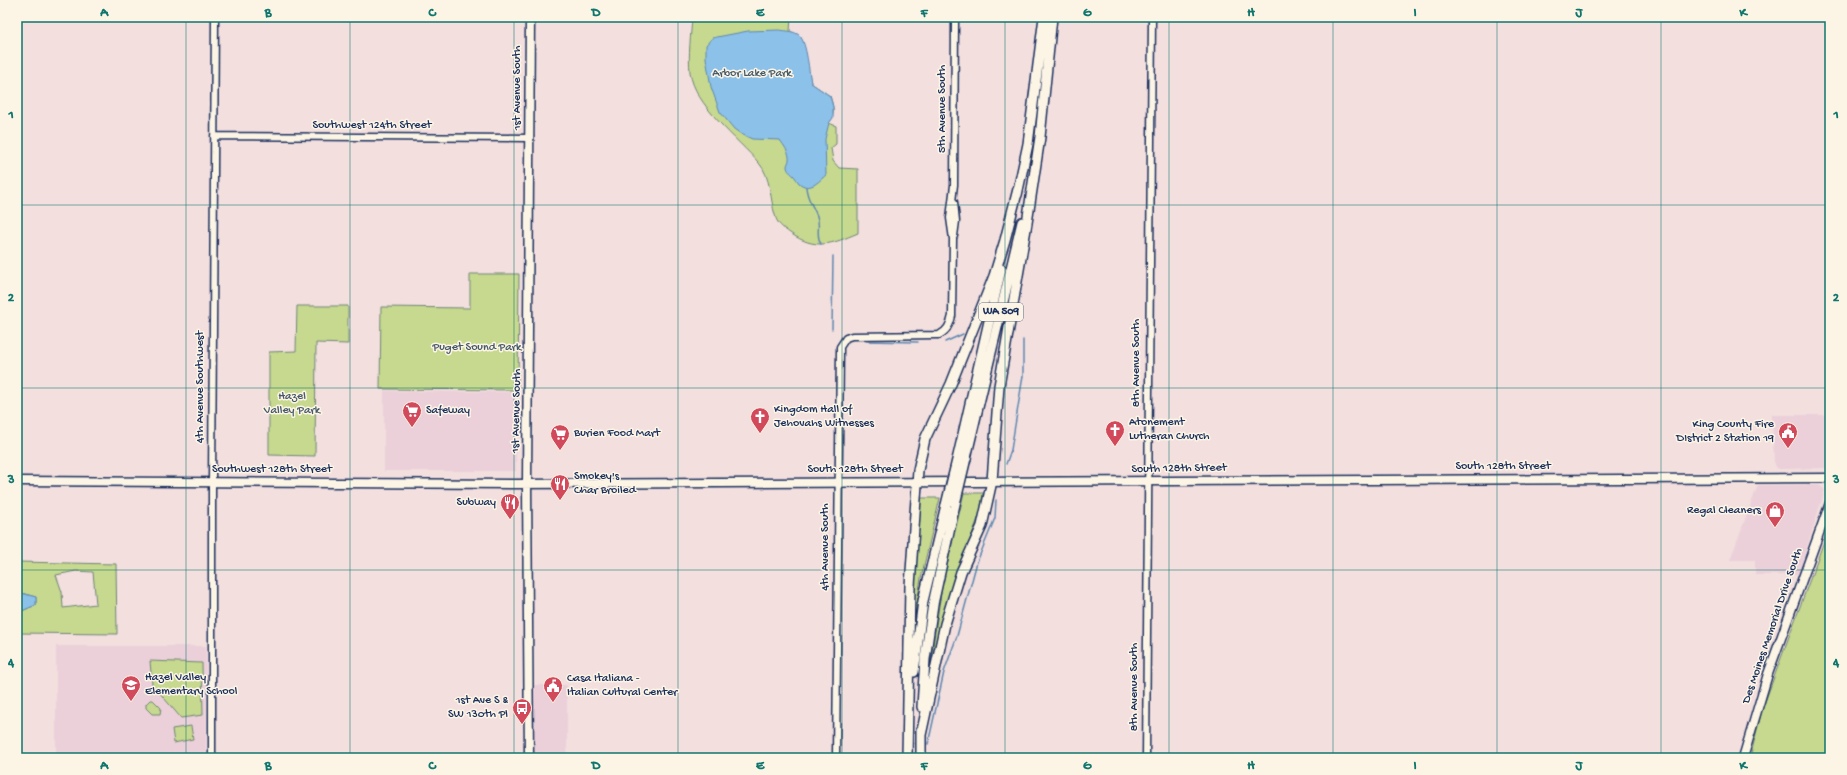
<svg xmlns="http://www.w3.org/2000/svg" width="1847" height="775" font-family="'Gochi Hand',sans-serif">
<style>
.built{fill:#ebd0d9}
.green{fill:#c6d98e;stroke:#708476;fill-rule:evenodd}
.water{fill:#8cc1e9;stroke:#5f87b1}
.lines{fill:none;stroke-linecap:round;stroke-linejoin:round}
.stream{stroke:#5f87b1;stroke-width:1.5}
.minor-casing{stroke:#1b2f5e;stroke-width:9}
.major-casing{stroke:#1b2f5e;stroke-width:11}
.highway-casing{stroke:#1b2f5e;stroke-width:12}
.minor{stroke:#fcf5e5;stroke-width:6}
.major{stroke:#fcf5e5;stroke-width:8}
.highway{stroke:#fcf5e5;stroke-width:9}
.highway-bridge-casing{stroke:#1b2f5e;stroke-width:12;stroke-linecap:butt}
.highway-bridge{stroke:#fcf5e5;stroke-width:9}
.grid{fill:none;stroke:#0f766e;stroke-width:1;stroke-opacity:0.55}
.labels{text-anchor:middle;dominant-baseline:central;stroke-width:3;stroke-linejoin:round;paint-order:stroke}
.shield{fill:#fcf5e5;stroke:#5e6a86;stroke-width:1}
.shield-label{font-size:11px;font-weight:bold;fill:#1b2f5e}
.park-label{font-size:12px;fill:#465a6a;stroke:#fcf5e5}
.street-label{font-size:12px;fill:#1b2f5e;stroke:#fcf5e5}
.poi-label{font-size:12px;fill:#1b2f5e;stroke:#fcf5e5;text-anchor:start}
.neatline{fill:none;stroke:#0f766e;stroke-width:1.5}
.grid-label{font-size:13px;text-anchor:middle;font-weight:bold;fill:#0f766e}
</style>
<rect width="100%" height="100%" fill="#f2dfde"/>
<filter id="ink" filterUnits="userSpaceOnUse"><feTurbulence type="fractalNoise" baseFrequency=".025" numOctaves="2"/><feDisplacementMap in="SourceGraphic" scale="8" xChannelSelector="R" yChannelSelector="G"/><feConvolveMatrix kernelMatrix="1 2 1 2 8 2 1 2 1" color-interpolation-filters="sRGB"/></filter>
<g filter="url(#ink)">
<path class="built" d="M384,391L515,392L516,471H384Z
M1772,415H1830V468L1779,469L1776,467L1774,461Z
M1758,485H1819L1825,490L1798,575H1755V560H1730Z
M56,646H206V758H56Z
M534,685H567V758H535Z"/>
<path class="green" d="M692,17H791L790,31L800,36L803,42L811,83L830,96C833,105 836,115 829,123L836,126V144L831,148L833,161L839,168L858,169V233C832,244 816,251 790,233C783,228 777,224 775,215C770,199 771,177 759,163C738,139 694,105 690,72C688,54 691,35 692,17Z
M470,274H519L518,390L380,389L381,307L470,308Z
M297,306H348V344L316,343L315,456L269,455V352L296,351Z
M964,493H983L980,513L951,590L930,665L942,587Z
M921,498H940L921,578L914,621L911,619Z
M1830,525V758H1750L1762,710Z
M17,562L116,564L117,634L17,633V613L36,605V597L17,592ZM76,571L93,572L96,604L63,608L62,592L56,575Z
M150,661L202,663L203,715L181,718L152,684Z
M150,700H153L161,708L160,714H152L146,708V704Z
M191,726L193,739L174,743L172,729Z"/>
<path class="water" d="M779,30C786,31 795,31 800,36C807,44 809,72 811,83L830,96L833,107V118L829,123L825,139L826,175C818,182 810,192 799,183C797,181 796,178 794,176C791,173 787,171 787,166C787,165 789,161 789,160C790,153 784,146 780,140L752,139L741,134L734,129L720,112L711,87L706,58V45L712,38L748,31Z
M17,592L36,597V605L17,613Z"/>
<g class="lines">
<path class="stream" d="M806,187C807,200 813,205 817,216C821,227 815,234 821,244
M832,329L833,256
M866,341L918,342
M945,342L963,334
M1006,464L1011,450L1023,376V340
M928,744L944,672L957,636L977,562L995,518L996,500"/>
<g class="minor-casing">
<path id="minor" d="M214,136L530,138
M954,236L956,221L954,202
M212,758V482L215,17
M836,758L840,347L846,338L852,336L939,335C947,331 950,325 952,316L953,239L950,218L954,185L955,17
M1146,758L1152,17"/>
</g>
<g class="major-casing">
<path id="major" d="M17,481L514,484L1830,478
M529,758L527,484L530,17
M1743,758L1768,674L1830,503"/>
</g>
<g class="highway-casing">
<path id="highway" d="M1017,195L1028,144L1044,17
M958,456L1001,269
M966,458L1022,222
M914,672L923,601L946,505
M922,707L925,659L933,604L955,504
M921,735L945,624L961,572L982,526L992,481L999,386L1027,223L1040,137L1052,17
M907,758L910,586L918,470L925,439L951,384L994,276L1005,240L1018,189
M921,758V730"/>
</g>
<use href="#minor" class="minor"/>
<use href="#major" class="major"/>
<use href="#highway" class="highway"/>
<g class="highway-bridge-casing">
<path id="highway-bridge" d="M955,504L966,458
M946,505L958,456"/>
</g>
<use href="#highway-bridge" class="highway-bridge"/>
</g>
</g>
<path class="grid" d="M186,17V758M350,17V758M514,17V758M678,17V758M842,17V758M1005,17V758M1169,17V758M1333,17V758M1497,17V758M1661,17V758M17,205H1830M17,388H1830M17,570H1830"/>
<defs>
<g id="supermarket-pin" transform="scale(1)"><path d="M0 17L-7.5 6A9.5 9.5 0 1 1 7.5 6Z" fill="#d1495b" stroke="#fcf5e5"/><path d="M-6-5.5h2.5l.6 2H6L4.5 2H-2.5L-4.4-4H-6ZM-1.5 3.2a1.3 1.3 0 1 0 .1 0ZM3 3.2a1.3 1.3 0 1 0 .1 0Z" fill="#fff"/></g>
<g id="church-pin" transform="scale(1)"><path d="M0 17L-7.5 6A9.5 9.5 0 1 1 7.5 6Z" fill="#d1495b" stroke="#fcf5e5"/><path d="M-1.2-6h2.4v3.5h3.3v2.4h-3.3V6h-2.4V-.1h-3.3v-2.4h3.3Z" fill="#fff"/></g>
<g id="civic-pin" transform="scale(1)"><path d="M0 17L-7.5 6A9.5 9.5 0 1 1 7.5 6Z" fill="#d1495b" stroke="#fcf5e5"/><path d="M-.6-6.5H3V-4.5H.6V-3L4-1V1h2V6H-6V1h2V-1L-.6-3ZM-1.2 2.5V6h2.4V2.5Z" fill="#fff"/></g>
<g id="restaurant-pin" transform="scale(1)"><path d="M0 17L-7.5 6A9.5 9.5 0 1 1 7.5 6Z" fill="#d1495b" stroke="#fcf5e5"/><path d="M-5-6h1v4h1v-4h1v4h1v-4h1v5L-1.5 .5V6h-2V.5L-5-1ZM5-6V6H3V1.5H1.5Q1.5-4 5-6Z" fill="#fff"/></g>
<g id="shop-pin" transform="scale(1)"><path d="M0 17L-7.5 6A9.5 9.5 0 1 1 7.5 6Z" fill="#d1495b" stroke="#fcf5e5"/><path d="M-5-2.5h2.3a2.7 3.5 0 0 1 5.4 0H5L5.5 6h-11ZM-1.5-2.5h3a1.5 2.3 0 0 0-3 0Z" fill="#fff"/></g>
<g id="school-pin" transform="scale(1)"><path d="M0 17L-7.5 6A9.5 9.5 0 1 1 7.5 6Z" fill="#d1495b" stroke="#fcf5e5"/><path d="M0-5L7-2L0 1L-7-2ZM-4 1L0 2.5L4 1V4Q0 6-4 4Z" fill="#fff"/></g>
<g id="bus-pin" transform="scale(1)"><path d="M0 17L-7.5 6A9.5 9.5 0 1 1 7.5 6Z" fill="#d1495b" stroke="#fcf5e5"/><path d="M-5-6H5V4H4V6H2V4H-2V6H-4V4H-5ZM-3.5-4V0h7V-4ZM-3.5 1.2v1.5H-2V1.2ZM2 1.2v1.5H3.5V1.2Z" fill="#fff"/></g>
</defs>
<g fill-rule="evenodd">
<use href="#supermarket-pin" x="412" y="411"/>
<use href="#church-pin" x="760" y="417"/>
<use href="#church-pin" x="1115" y="430"/>
<use href="#civic-pin" x="1788" y="432"/>
<use href="#supermarket-pin" x="560" y="434"/>
<use href="#restaurant-pin" x="560" y="484"/>
<use href="#restaurant-pin" x="510" y="503"/>
<use href="#shop-pin" x="1775" y="511"/>
<use href="#school-pin" x="131" y="685"/>
<use href="#civic-pin" x="553" y="686"/>
<use href="#bus-pin" x="522" y="708"/>
</g>
<g class="labels">
<rect class="shield" x="979" y="303" width="44" height="18" rx="3"/>
<g class="shield-label">
<text x="1001" y="312">WA 509</text>
</g>
<g class="park-label">
<text x="752" y="74">Arbor Lake Park</text>
<text x="477" y="348">Puget Sound Park</text>
<text x="292" y="397">Hazel<tspan x="292" dy="14">Valley Park</tspan></text>
</g>
<g class="street-label">
<text transform="translate(518 88) rotate(-90)">1st Avenue South</text>
<text transform="translate(943 109) rotate(-90)">5th Avenue South</text>
<text x="372" y="126">Southwest 124th Street</text>
<text transform="translate(1137 363) rotate(-90)">8th Avenue South</text>
<text transform="translate(201 387) rotate(-90)">4th Avenue Southwest</text>
<text transform="translate(517 411) rotate(-89)">1st Avenue South</text>
<text x="1503" y="467">South 128th Street</text>
<text transform="translate(1179 469) rotate(-1)">South 128th Street</text>
<text x="272" y="470">Southwest 128th Street</text>
<text x="855" y="470">South 128th Street</text>
<text transform="translate(826 547) rotate(-90)">4th Avenue South</text>
<text transform="translate(1773 626) rotate(-71)">Des Moines Memorial Drive South</text>
<text transform="translate(1135 687) rotate(-90)">8th Avenue South</text>
</g>
<g class="poi-label">
<text x="774" y="410">Kingdom Hall of<tspan x="774" dy="14">Jehovahs Witnesses</tspan></text>
<text x="426" y="411">Safeway</text>
<text x="1129" y="423">Atonement<tspan x="1129" dy="14">Lutheran Church</tspan></text>
<text x="1774" y="425" text-anchor="end">King County Fire<tspan x="1774" dy="14">DIstrict 2 Station 19</tspan></text>
<text x="574" y="434">Burien Food Mart</text>
<text x="574" y="477">Smokey's<tspan x="574" dy="14">Char Broiled</tspan></text>
<text x="496" y="503" text-anchor="end">Subway</text>
<text x="1761" y="511" text-anchor="end">Regal Cleaners</text>
<text x="145" y="678">Hazel Valley<tspan x="145" dy="14">Elementary School</tspan></text>
<text x="567" y="679">Casa Italiana -<tspan x="567" dy="14">Italian Cultural Center</tspan></text>
<text x="508" y="701" text-anchor="end">1st Ave S &amp;<tspan x="508" dy="14">SW 130th Pl</tspan></text>
</g>
</g>
<rect width="1847" height="775" fill="none" stroke="#fcf5e5" stroke-width="44"/>
<rect x="22" y="22" width="1803" height="731" class="neatline"/>
<g class="grid-label">
<text x="104" y="16">A</text>
<text x="268" y="16">B</text>
<text x="432" y="16">C</text>
<text x="596" y="16">D</text>
<text x="760" y="16">E</text>
<text x="924" y="16">F</text>
<text x="1087" y="16">G</text>
<text x="1251" y="16">H</text>
<text x="1415" y="16">I</text>
<text x="1579" y="16">J</text>
<text x="1743" y="16">K</text>
<text x="11" y="118">1</text>
<text x="1836" y="118">1</text>
<text x="11" y="301">2</text>
<text x="1836" y="301">2</text>
<text x="11" y="483">3</text>
<text x="1836" y="483">3</text>
<text x="11" y="666">4</text>
<text x="1836" y="666">4</text>
<text x="104" y="769">A</text>
<text x="268" y="769">B</text>
<text x="432" y="769">C</text>
<text x="596" y="769">D</text>
<text x="760" y="769">E</text>
<text x="924" y="769">F</text>
<text x="1087" y="769">G</text>
<text x="1251" y="769">H</text>
<text x="1415" y="769">I</text>
<text x="1579" y="769">J</text>
<text x="1743" y="769">K</text>
</g>
</svg>
